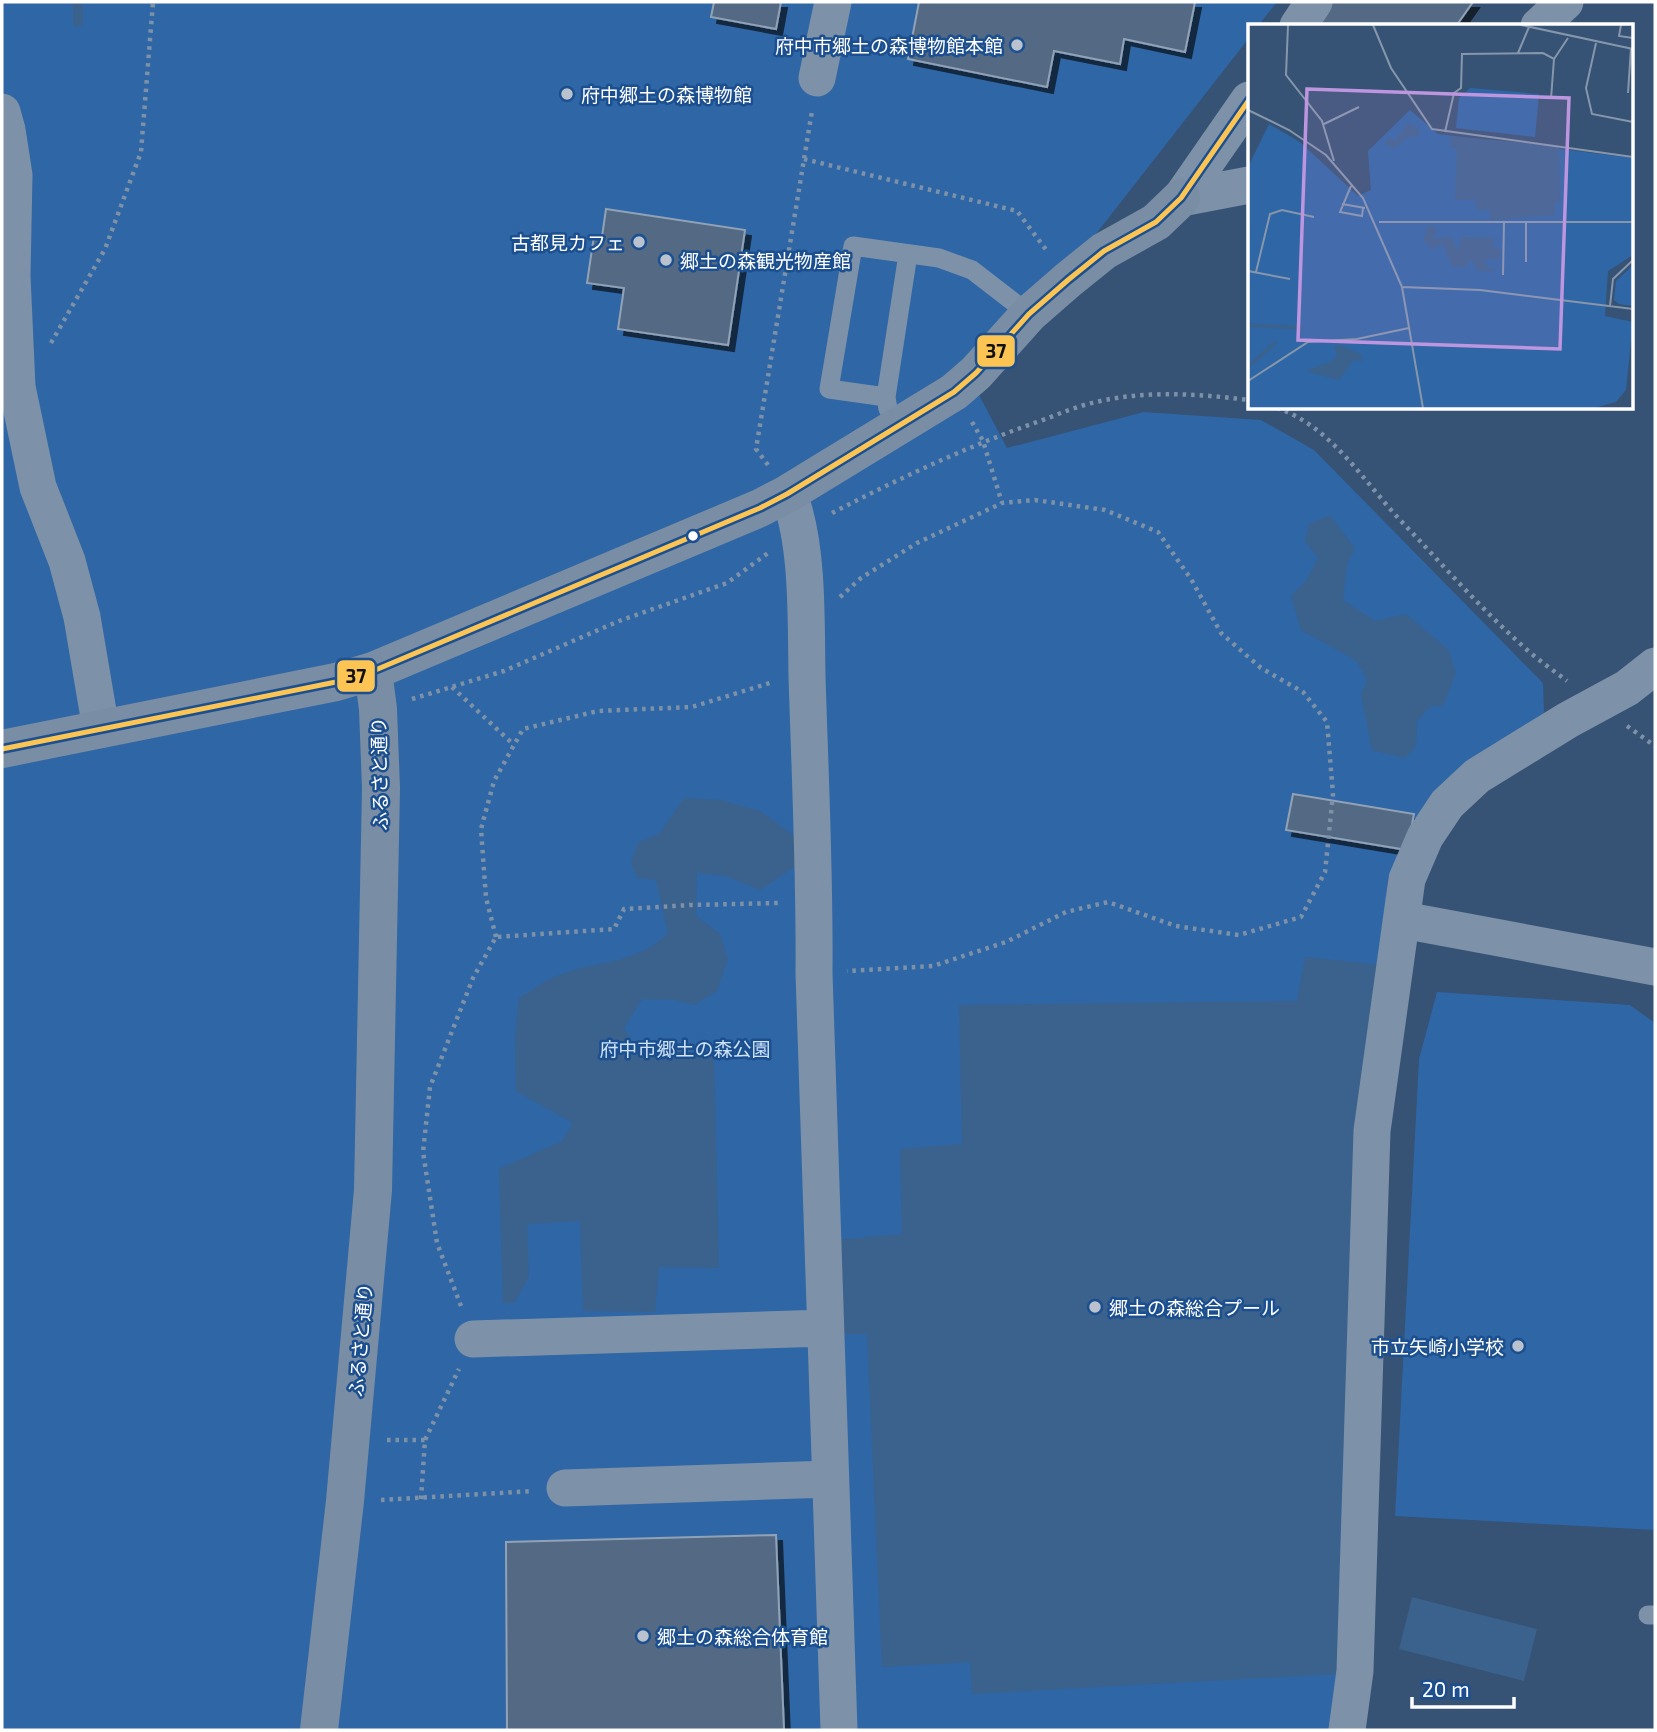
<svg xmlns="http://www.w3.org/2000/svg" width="1657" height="1732" font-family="'Exo 2','Noto Sans JP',sans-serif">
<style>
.green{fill:#2f66a5}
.water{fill:#3b618d}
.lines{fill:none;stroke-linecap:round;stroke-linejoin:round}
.stream{stroke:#3b618d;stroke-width:10}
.building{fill:#526984;stroke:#92a2b6;stroke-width:2;filter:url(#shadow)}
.path{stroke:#7d92a8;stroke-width:4.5;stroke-dasharray:3.5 5;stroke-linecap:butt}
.lane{stroke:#7d92a8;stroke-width:19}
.street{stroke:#7d92a8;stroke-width:37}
.secondary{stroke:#798da4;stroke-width:38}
.bus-1-casing{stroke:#1b4f8f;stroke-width:10}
.bus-1{stroke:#fcc553;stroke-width:5}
.poi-dot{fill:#b9c2ce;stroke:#1b4f8f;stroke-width:2.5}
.bus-dot{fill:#fff;stroke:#1b4f8f;stroke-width:2.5}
.labels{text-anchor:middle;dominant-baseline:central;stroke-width:5;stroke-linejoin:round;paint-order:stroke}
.poi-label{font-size:19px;fill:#fff;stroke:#1b4f8f;text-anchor:start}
.street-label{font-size:19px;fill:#fff;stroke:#1b4f8f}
.park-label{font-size:19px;fill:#cfe3fa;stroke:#1b4f8f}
.inset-river{fill:none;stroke:#3b618d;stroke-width:3.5}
.inset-road{fill:none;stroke:#8697ac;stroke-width:2}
.view{fill:#bd96df;fill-opacity:0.15;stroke:#bd96df;stroke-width:3.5}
.inset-edge{fill:none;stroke:#fff;stroke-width:3.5}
.line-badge{stroke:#1b4f8f;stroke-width:2.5}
.pale-badge-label{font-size:19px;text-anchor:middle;font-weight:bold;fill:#111}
</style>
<defs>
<filter id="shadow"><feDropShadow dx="6" dy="6" stdDeviation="0" flood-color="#0009"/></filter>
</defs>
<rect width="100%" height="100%" fill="#365274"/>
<path class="green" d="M2,2H1277L1258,26H1249V38L1078,257L961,361L1007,448L1144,412L1261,420L1314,450L1543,683L1544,713L1432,793L1388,877L1356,1297L1335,1730H2Z
M1437,992L1630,1005L1655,1023V1530L1395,1516L1419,1059Z"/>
<path class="water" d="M1330,515L1355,548L1347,565L1343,600L1375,621L1406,614L1449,650L1456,673L1443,706H1431L1417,721L1416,747L1404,758L1372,750L1361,695L1367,680L1357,661L1301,630L1291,596L1306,581L1318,558L1305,541L1309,524Z
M684,798L721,800L760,811L796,837L795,866L760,890L726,876L697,873L696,916L720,934L728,959L717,991L694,1005L675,1000L642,999L624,1028L640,1053L680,1050L714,1057L719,1268L659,1267L655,1312L583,1311L580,1221L527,1224L529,1277L514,1303H503L499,1169L562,1141L573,1123L516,1091L515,1038L519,998C531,991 544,981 557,976C594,961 639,964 668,933L656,880L637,878L631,862L638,843L660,833Z
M1305,957L1383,965L1352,1280L1342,1478L1337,1674L972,1694L970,1662L882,1667L867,1334H840L836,1240L902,1234L900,1149L962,1144L959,1005L1297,1001Z
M1412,1597L1537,1629L1524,1681L1399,1649Z"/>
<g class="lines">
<path class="stream" d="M78,22V2"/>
</g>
<path class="building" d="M714,2H781L776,29L711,17Z
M919,2H1195L1185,52L1124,39L1120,64L1054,51L1047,87L908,59Z
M1331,2H1473L1456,26H1315Z
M606,209L745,230L728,345L618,329L624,288L587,283L594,236L602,237Z
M1293,794L1414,814L1407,850L1286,830Z
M776,1535L784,1730H507L506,1542Z"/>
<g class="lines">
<path class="path" d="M804,159L1017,211L1047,251
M51,343L105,249L141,152L153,2
M1277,408C1331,426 1364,482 1402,522C1442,564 1481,609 1525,648C1538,660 1553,670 1567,681
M972,422L983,441L1002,503
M768,465L756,449L812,111
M832,513C900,478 968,446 1040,421C1059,414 1077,406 1096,402C1146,390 1199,394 1249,400
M840,597L861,578L917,543L1002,503L1035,500L1105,510L1158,532L1191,579L1221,633L1261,668L1303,692L1327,722L1333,794L1325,872L1301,917L1239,935L1176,926L1108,902L1066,912L1006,942L933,966L847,971
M452,687L514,745
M412,699L504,671L619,621L727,583L768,553
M1627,726L1655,746
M496,937L486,898L481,829L494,781L523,729L598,711L692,707L773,682
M461,1306L437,1243L423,1152L430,1087L473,978L496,937L614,929L624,909L691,905L779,903
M387,1440H425
M421,1499L425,1440L459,1369
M381,1500L533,1491"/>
<path class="lane" d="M886,397L829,389L853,246L939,258L972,270L1029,314
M888,409L886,397L908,254
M1648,1615H1655"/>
<path class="street" d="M1298,26L1314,2
M1539,26L1565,2
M817,78L833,2
M2,112L7,130L14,175L12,276L17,387L38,487L67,561L82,617L101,729
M1181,198L1249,100
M1181,198L1249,185
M793,507C808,555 806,624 807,676C810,775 815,874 814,973L839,1730
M1403,920L1655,967
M473,1339L825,1328
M565,1488L830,1479
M1347,1730L1355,1671L1372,1131L1407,879L1425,837L1447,804L1477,776L1568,720L1627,688L1655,666"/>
<path class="secondary" d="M2,749L336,682L373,671L760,508L787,494L954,392L976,373L1029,314L1068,280L1104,251L1156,222L1181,198
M319,1730L345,1501L373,1190L381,788L378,709L373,671"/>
<g class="bus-1-casing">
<path id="bus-1" d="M2,749L336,682L373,671L760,508L787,494L954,392L976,373L1029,314L1068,280L1104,251L1156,222L1181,198L1249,100"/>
</g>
<use href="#bus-1" class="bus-1"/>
</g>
<g class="poi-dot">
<circle cx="1017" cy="45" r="7"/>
<circle cx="567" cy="94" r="7"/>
<circle cx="639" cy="242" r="7"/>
<circle cx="666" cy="260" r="7"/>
<circle cx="1095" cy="1307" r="7"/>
<circle cx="1518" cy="1346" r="7"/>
<circle cx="643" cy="1636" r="7"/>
</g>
<circle class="bus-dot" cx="693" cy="536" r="6"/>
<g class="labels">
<g class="poi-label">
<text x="1003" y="45" text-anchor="end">府中市郷土の森博物館本館</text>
<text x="581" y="94">府中郷土の森博物館</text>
<text x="625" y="242" text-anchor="end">古都見カフェ</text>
<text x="680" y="260">郷土の森観光物産館</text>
<text x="1109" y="1307">郷土の森総合プール</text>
<text x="1504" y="1346" text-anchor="end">市立矢崎小学校</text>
<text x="657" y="1636">郷土の森総合体育館</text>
</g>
<g class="street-label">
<text transform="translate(379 774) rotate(-91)">ふるさと通り</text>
<text transform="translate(360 1340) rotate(-85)">ふるさと通り</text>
</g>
<g class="park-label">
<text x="685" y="1048">府中市郷土の森公園</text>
</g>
</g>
<g transform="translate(1248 24)">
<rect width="385" height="385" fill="#365274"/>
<path d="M222,64L291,70L287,113L208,104L211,74ZM162,86L190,110L385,134V231L360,247L357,292L385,298L378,366L368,378L346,384H0V143L21,100L52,118L110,172L123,166L120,127ZM385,241V282L371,280L366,276L368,257Z" fill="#2f66a5"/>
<path d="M160,99L171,105V112L158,114L147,124L137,121L140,114L148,116ZM204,112L311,122L312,178H307V191L242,196V186H229L228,176H207L209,125L202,123ZM181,200L189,205L186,215L204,213L209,227L214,213L246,214L245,223L252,224V235H238V242L250,247H230L223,235L218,243H204L195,220L184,225L175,216ZM92,321L114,331V337L106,336L91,356L58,347L84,337L89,332L86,322Z" fill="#3b618d"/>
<path class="inset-river" d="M0,301L54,304M0,343L28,318"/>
<path class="inset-road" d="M40,1L38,51L74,97L86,137M125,1L143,44L184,105L385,133M273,1L385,25M373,1L371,12L385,14M348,19L338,64L344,90L385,98M270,29L281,3M380,69L383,24M303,75L306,35M0,86L41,106L78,131L115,174L154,263L175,384M76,100L111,83M197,108L206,69L213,64L214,30L295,29L306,35L320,14M103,162L92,188L114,192L115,184M94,180L117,184M131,198H385M278,198V238M0,247L42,255M8,248L22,190L34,186L66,193M255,251L256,198M154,263L232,266L385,285M362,282L365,255L385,236M0,357L60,318L109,315L161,304"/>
<path class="view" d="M59,65L321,74L312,325L50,316Z"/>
<rect width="385" height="385" class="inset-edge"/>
</g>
<g class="line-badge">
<rect x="976" y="334" width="40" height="34" rx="7" fill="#fcc553"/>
<rect x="336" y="659" width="40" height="34" rx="7" fill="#fcc553"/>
</g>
<g class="pale-badge-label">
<text x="996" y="358">37</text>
<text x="356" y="683">37</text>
</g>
<rect width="1657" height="1732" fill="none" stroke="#ffffff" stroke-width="7"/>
<path d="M1412 1697v10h102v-10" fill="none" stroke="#ffffff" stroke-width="3.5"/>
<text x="1422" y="1697" font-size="21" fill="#ffffff" stroke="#1b4f8f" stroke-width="5" paint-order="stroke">20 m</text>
</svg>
